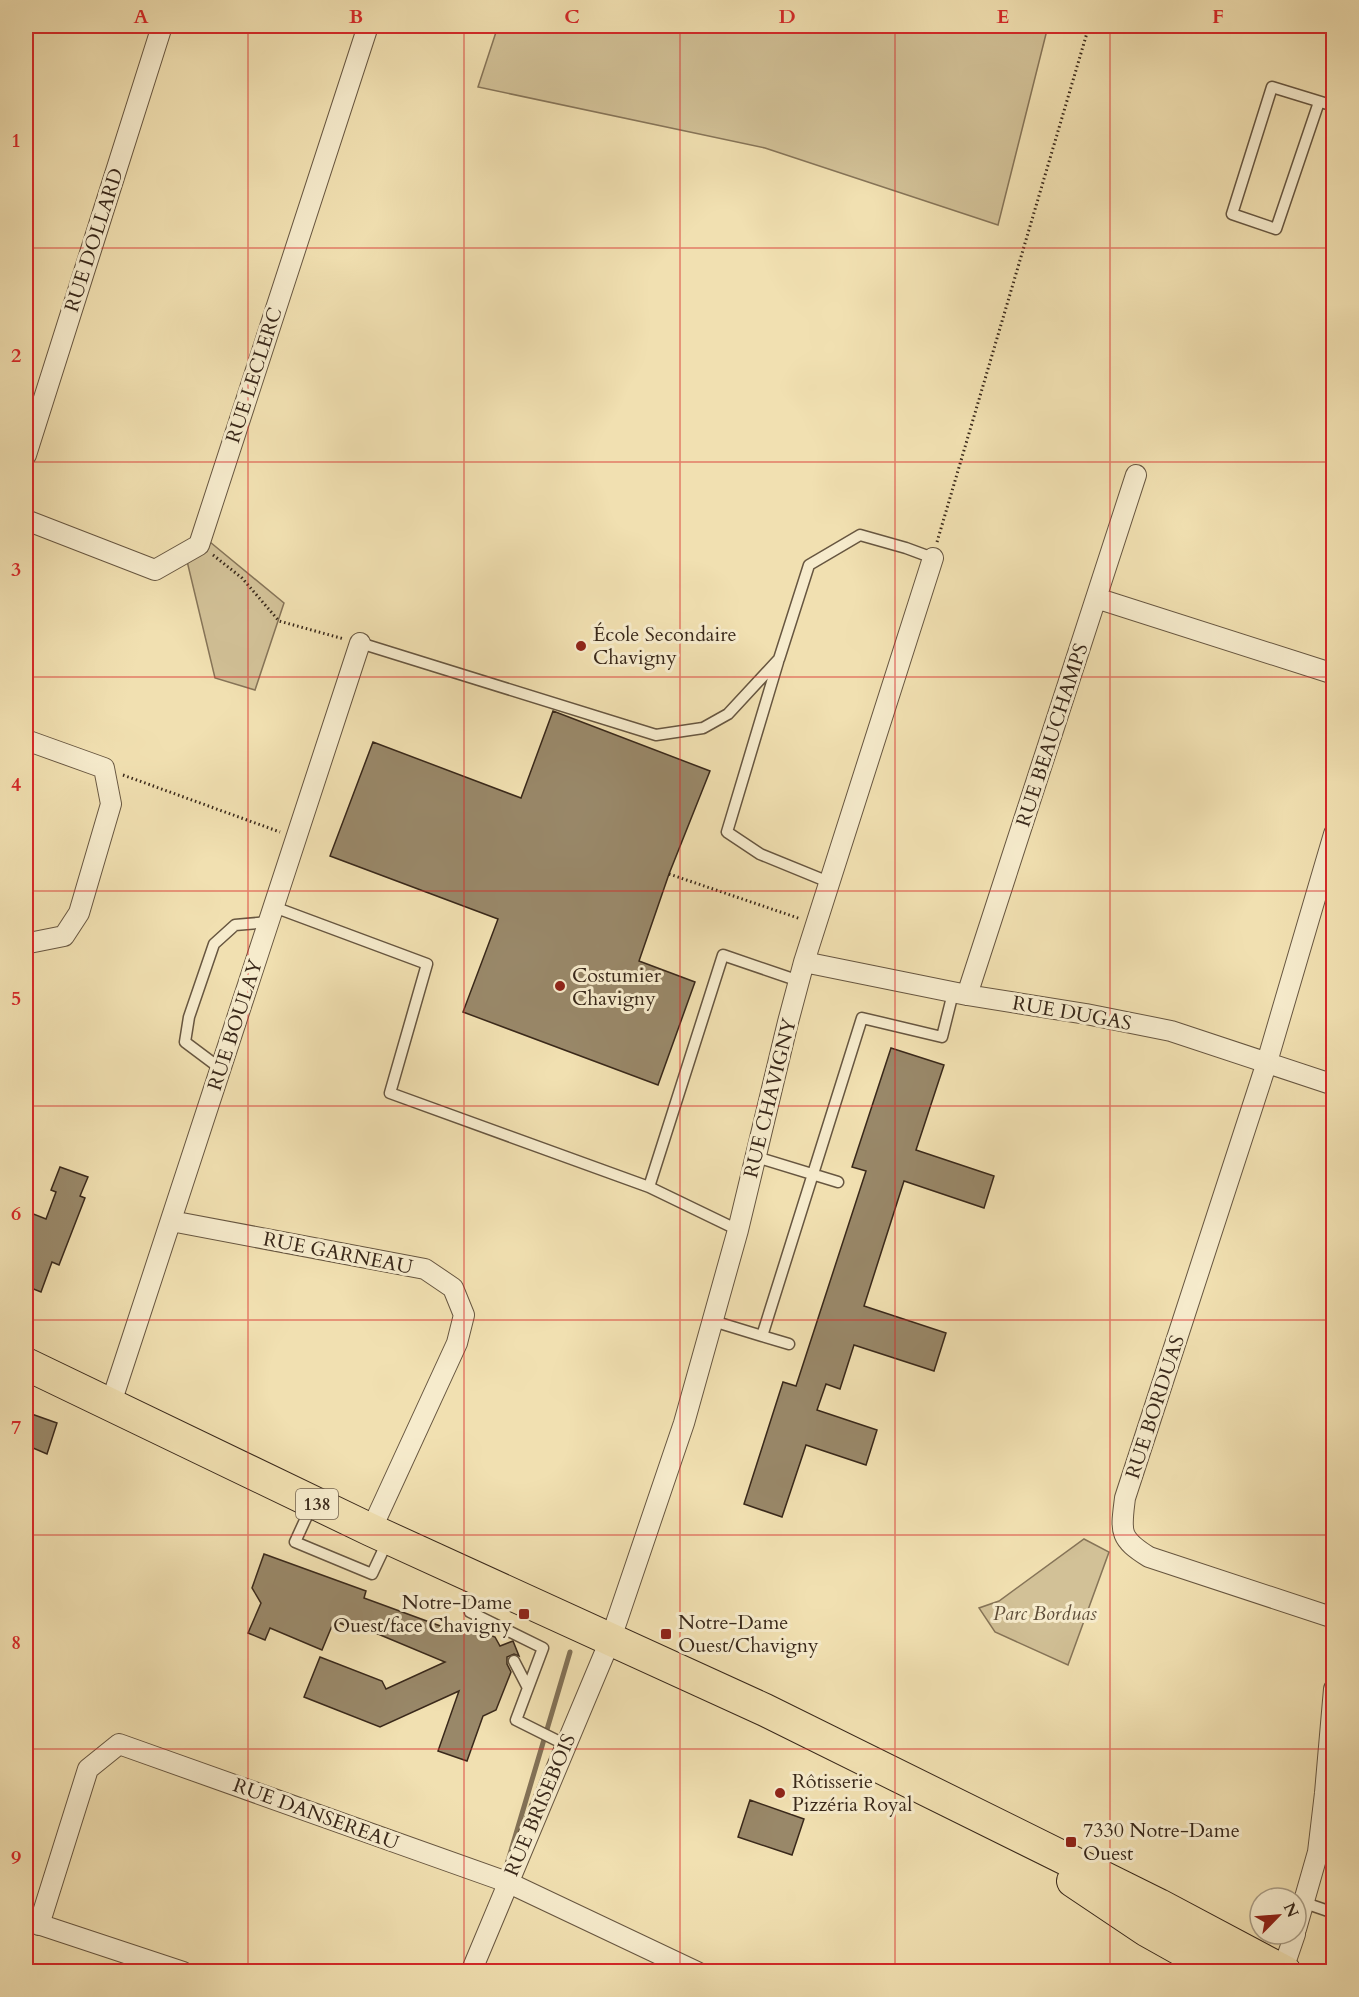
<svg xmlns="http://www.w3.org/2000/svg" width="1359" height="1997" font-family="Cardo,serif">
<style>
.green{fill:#d2c197;stroke:#867458;stroke-width:1.5}
.lines{fill:none;stroke-linecap:round;stroke-linejoin:round}
.stream{stroke:#827156;stroke-width:5}
.building{fill:#998869;stroke:#39281a;stroke-width:1.5}
.service-casing{stroke:#675640;stroke-width:13}
.minor-casing{stroke:#675640;stroke-width:22}
.primary-casing{stroke:#39281a;stroke-width:34}
.path{stroke:#39281a;stroke-width:3;stroke-dasharray:1.5 3;stroke-linecap:butt}
.service{stroke:#f6ebcc;stroke-width:10}
.minor{stroke:#f6ebcc;stroke-width:20}
.primary{stroke:#f1e0b1;stroke-width:32}
.grid{fill:none;stroke:#d62828;stroke-width:1.5;stroke-opacity:0.55}
.poi-dot{fill:#8f2418;stroke:#f6ebcc;stroke-width:2}
.labels{text-anchor:middle;dominant-baseline:central;stroke-width:6;stroke-linejoin:round;paint-order:stroke}
.shield{fill:#f6ebcc;stroke:#72624f;stroke-width:1.5}
.shield-label{font-size:18px;font-weight:bold;fill:#39281a}
.street-label{font-size:20px;fill:#39281a;stroke:#f6ebcc}
.poi-label{font-size:20px;fill:#39281a;stroke:#f6ebcc;text-anchor:start}
.park-label{font-size:20px;font-style:italic;fill:#5f4e39;stroke:#f6ebcc}
.neatline{fill:none;stroke:#d62828;stroke-width:2}
.grid-label{font-size:20px;text-anchor:middle;font-weight:bold;fill:#d62828}
</style>
<rect width="100%" height="100%" fill="#f1e0b1"/>
<filter id="stains"><feTurbulence type="fractalNoise" baseFrequency=".00333" numOctaves="4"/><feColorMatrix values="0 0 0 0 .2 0 0 0 0 .09 0 0 0 0 .02 0 0 0 .5 -.17"/></filter>
<radialGradient id="worn" r=".72"><stop offset=".6" stop-color="#630" stop-opacity="0"/><stop offset="1" stop-color="#630" stop-opacity=".3"/></radialGradient>
<path class="green" d="M498,26H1048L998,225L765,148L478,87Z
M210,542L284,603L255,690L215,678L187,561Z
M1084,1539L1109,1552L1068,1665L995,1632L979,1608L999,1601Z"/>
<g class="lines">
<path class="stream" d="M507,1864L570,1652"/>
</g>
<path class="building" d="M553,711L710,771L669,874L639,961L695,982L658,1085L463,1012L498,919L330,856L373,742L521,798Z
M891,1048L944,1065L916,1150L994,1176L984,1208L904,1181L864,1306L946,1333L934,1371L854,1345L840,1389L826,1384L817,1410L877,1430L866,1465L806,1445L782,1517L744,1504L783,1382L796,1386L866,1171L852,1167Z
M60,1167L88,1177L80,1196L85,1198L59,1265L52,1262L41,1292L26,1286V1211L46,1219L56,1192L51,1190Z
M26,1412L57,1423L47,1454L26,1445Z
M264,1554L366,1591L364,1598L454,1631L457,1623L495,1637L500,1646L513,1641L519,1656L514,1654L507,1657V1664L511,1672L496,1710L483,1716L467,1761L438,1751L459,1691L380,1727L304,1697L320,1657L382,1681L386,1689L445,1662L354,1624L352,1628L334,1621L322,1650L270,1628L265,1640L248,1633L261,1603L252,1588Z
M750,1800L804,1819L792,1855L738,1837Z"/>
<g class="lines">
<g class="service-casing">
<path id="service" d="M1319,102L1276,229L1232,214L1272,87L1334,106
M360,643L656,735L703,728L728,714L779,659L809,565L860,535L906,548L933,558
M778,662L727,832L760,854L831,883
M274,907L427,964L390,1093L649,1187L738,1230
M221,1069L185,1042L189,1017L214,944L235,925L269,922
M756,1157L838,1182
M649,1187L723,955L799,981
M713,1321L762,1336L862,1018L942,1037L953,993
M762,1336L789,1344
M312,1505L295,1542L372,1574L388,1540
M481,1583L470,1612L543,1648L516,1720L566,1745
M514,1661L528,1688
M1305,1903L1334,1913"/>
</g>
<g class="minor-casing">
<path id="minor" d="M26,455L162,26
M26,520L155,570L199,545L368,26
M1096,598L1334,674
M26,740L104,768L111,804L79,913L64,936L29,943L26,942
M1334,834L1267,1062L1125,1498C1121,1531 1118,1538 1149,1557L1334,1618
M804,962L967,995L1086,1014L1171,1031L1334,1085
M967,995L1136,475
M171,1221L425,1269L453,1288L464,1315L457,1343L371,1530
M110,1406L360,643
M26,1920L183,1972
M39,1925L88,1769L119,1744L507,1882L697,1972
M1296,1929L1318,1852L1325,1793L1334,1689
M471,1972L611,1638L684,1423L738,1230L788,1022L804,962L933,558
M1282,1972L1295,1934"/>
</g>
<g class="primary-casing">
<path id="primary" d="M26,1364L371,1530L765,1710L1159,1905L1285,1972
M1073,1881L1146,1930L1221,1972"/>
</g>
<path class="path" d="M937,542L1089,26
M213,555L242,578L279,621L344,639
M123,775L280,832
M669,874L801,919"/>
<use href="#service" class="service"/>
<use href="#minor" class="minor"/>
<use href="#primary" class="primary"/>
</g>
<path class="grid" d="M248,26V1972M464,26V1972M680,26V1972M895,26V1972M1110,26V1972M26,248H1334M26,462H1334M26,677H1334M26,891H1334M26,1106H1334M26,1320H1334M26,1535H1334M26,1749H1334"/>
<g class="poi-dot">
<circle cx="581" cy="646" r="6"/>
<circle cx="560" cy="986" r="6"/>
<rect x="518" y="1608" width="12" height="12" rx="3"/>
<rect x="660" y="1628" width="12" height="12" rx="3"/>
<circle cx="780" cy="1793" r="6"/>
<rect x="1065" y="1836" width="12" height="12" rx="3"/>
</g>
<g class="labels">
<rect class="shield" x="296" y="1489" width="42" height="30" rx="4.5"/>
<g class="shield-label">
<text x="317" y="1504">138</text>
</g>
<g class="street-label">
<text transform="translate(94 240) rotate(-72)">RUE DOLLARD</text>
<text transform="translate(254 375) rotate(-72)">RUE LECLERC</text>
<text transform="translate(1052 735) rotate(-72)">RUE BEAUCHAMPS</text>
<text transform="translate(1072 1013) rotate(10)">RUE DUGAS</text>
<text transform="translate(235 1025) rotate(-72)">RUE BOULAY</text>
<text transform="translate(770 1098) rotate(-76)">RUE CHAVIGNY</text>
<text transform="translate(338 1253) rotate(11)">RUE GARNEAU</text>
<text transform="translate(1155 1407) rotate(-72)">RUE BORDUAS</text>
<text transform="translate(540 1805) rotate(-67)">RUE BRISEBOIS</text>
<text transform="translate(316 1814) rotate(20)">RUE DANSEREAU</text>
</g>
<g class="poi-label">
<text x="593" y="634">École Secondaire<tspan x="593" dy="23">Chavigny</tspan></text>
<text x="572" y="975">Costumier<tspan x="572" dy="23">Chavigny</tspan></text>
<text x="512" y="1602" text-anchor="end">Notre-Dame<tspan x="512" dy="23">Ouest/face Chavigny</tspan></text>
<text x="678" y="1622">Notre-Dame<tspan x="678" dy="23">Ouest/Chavigny</tspan></text>
<text x="792" y="1781">Rôtisserie<tspan x="792" dy="23">Pizzéria Royal</tspan></text>
<text x="1083" y="1830">7330 Notre-Dame<tspan x="1083" dy="23">Ouest</tspan></text>
</g>
<g class="park-label">
<text x="1045" y="1613">Parc Borduas</text>
</g>
</g>
<rect width="1359" height="1997" fill="none" stroke="#f1e0b1" stroke-width="66"/>
<g transform="translate(1278 1916) rotate(65)"><circle r="28" fill="#f6ebcc" stroke="#aa9d85" stroke-width="1.5"/>
<path d="M0-4.5L10 22L0 15L-10 22Z" fill="#8f2418"/>
<text y="-9" font-size="16" font-weight="bold" text-anchor="middle" fill="#39281a">N</text>
</g>
<rect x="33" y="33" width="1293" height="1931" class="neatline"/>
<g class="grid-label">
<text x="141" y="23">A</text>
<text x="356" y="23">B</text>
<text x="572" y="23">C</text>
<text x="787" y="23">D</text>
<text x="1003" y="23">E</text>
<text x="1218" y="23">F</text>
<text x="16" y="147">1</text>
<text x="16" y="362">2</text>
<text x="16" y="576">3</text>
<text x="16" y="791">4</text>
<text x="16" y="1005">5</text>
<text x="16" y="1220">6</text>
<text x="16" y="1434">7</text>
<text x="16" y="1649">8</text>
<text x="16" y="1864">9</text>
</g>
<rect width="100%" height="100%" filter="url(#stains)"/>
<rect width="100%" height="100%" fill="url(#worn)"/>
</svg>
